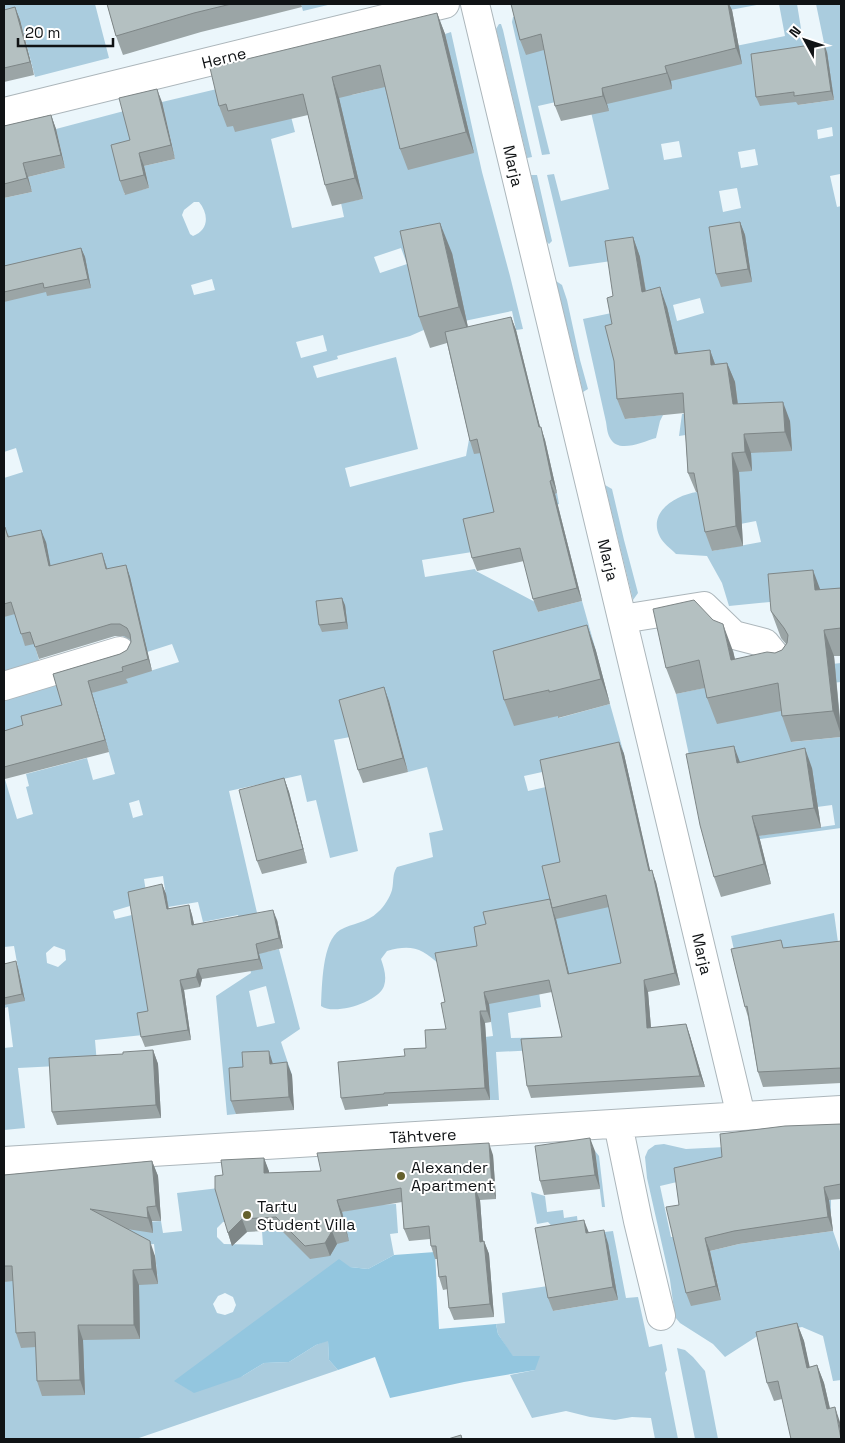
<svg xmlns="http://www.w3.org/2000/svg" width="845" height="1443" font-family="'Space Grotesk',sans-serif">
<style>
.green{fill:#aaccde;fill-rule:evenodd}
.forest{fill:#93c6df}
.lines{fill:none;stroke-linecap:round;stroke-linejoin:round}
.minor-casing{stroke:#acb6bb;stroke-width:30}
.minor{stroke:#fff;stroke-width:28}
.wall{fill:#9ba5a6;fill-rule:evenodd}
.shaded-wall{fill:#7e8687}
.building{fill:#b4c0c1;stroke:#7e8687;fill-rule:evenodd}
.poi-dot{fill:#65612d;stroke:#fff;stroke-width:2}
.labels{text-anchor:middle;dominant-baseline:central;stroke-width:4;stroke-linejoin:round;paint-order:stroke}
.street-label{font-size:16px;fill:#101315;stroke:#fff}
.poi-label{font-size:16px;fill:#101315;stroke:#fff;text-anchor:start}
</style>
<rect width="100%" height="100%" fill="#ebf6fb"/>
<path class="green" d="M4,4H95L109,58L35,77L20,20L4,24Z
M301,4H332L303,11Z
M691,4H762L714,13L721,49L785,36L779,4H797L807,65L798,105L834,100L828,62L816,4H841V176L840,174L830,176L837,207L841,206V615L822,597L729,606L722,583L707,556L676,554C671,549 663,543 660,537C647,512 676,495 697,492C711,491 726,491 740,490L692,434L679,436L682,414L727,410L737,399L735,383L625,419L663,415L660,421L656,438C642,442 618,454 610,438C607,433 607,427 606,422L583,319L621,311L644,282L640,257L569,267L547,175L554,174L561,201L609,189L587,95L538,106L550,154L542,155L512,22L513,17L516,16ZM832,127L833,136L818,139L817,130ZM679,141L682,157L664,160L661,144ZM755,149L758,165L741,168L738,152ZM737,188L741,208L723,212L719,191ZM700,298L704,313L677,321L673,305ZM756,521L761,542L712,551L709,530Z
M499,24H501L503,30L532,157L527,158L496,29Z
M451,32L482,172L510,276L523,329L516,330L512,311L426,329L410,336L337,356L338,359L313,366L317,378L396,357L418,449L345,468L350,487L466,456L470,434L516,503L557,493L559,504L483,524L472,552L422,560L425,577L475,569L476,571L535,602L538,612L582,601L596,651L554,696L559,718L610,704L624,754L524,776L528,791L627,769L630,780L598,787L611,845L643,838L644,845L626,889L624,965L572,986L534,953L541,1007L508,1013L511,1038L559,1037L558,1049L496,1052L499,1100H479L440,965C422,948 411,944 387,951L381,959C384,968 387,977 384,986C379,1002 334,1016 321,1006C322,987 322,941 340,930C352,923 367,923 378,912C384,907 390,897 392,890C394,882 392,874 397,867L433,857L429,833L443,830L427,767L408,772L389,701L350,737L334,740L358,851L330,858L316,800L307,802L301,775L229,791L266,952L279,949L300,1029L281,1042L292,1075L234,1082L236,1114L227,1115L216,996L251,973L238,915L203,922L198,902L150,910L151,1021L143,1035L95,1040L97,1064L18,1068L25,1128L4,1130V1048L13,1047L8,1007L4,1008V972L24,1001L14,946L4,947V776L17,819L33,814L26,787L29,786L26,774L87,758L93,780L115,774L92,693L126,678L135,675L119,623L34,643L39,660L4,672V478L23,472L16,448L4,452V198L32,192L28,177L65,168L56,129L124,111L135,153L124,194L149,188L144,166L175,159L162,102L280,74L295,132L271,139L292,228L344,217L341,203L363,199L299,69L352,95L376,89L368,53L473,153L445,34ZM194,202H199C209,214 209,230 193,236L190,234L182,215L184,210ZM401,248L407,264L380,273L374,257ZM212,279L215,290L194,295L191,285ZM323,335L327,351L301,358L296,342ZM172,644L179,662L150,671L144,653ZM139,800L143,815L133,818L129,803ZM163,876L166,897L149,911L115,919L113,911L130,906V903L147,898L144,879ZM54,946L65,950L66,960L58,967L47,963L46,953ZM266,986L275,1023L257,1027L249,991ZM489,1007L493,1036L477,1038Z
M531,175H537L552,241L549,244L546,241Z
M556,281L562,285L567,300L580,360L588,389L583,392Z
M605,485L612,489L624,540L638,593L633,600Z
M841,663V682L803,686L792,742L841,737V828L708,846L707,843L835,825L832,805L817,807L693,774L676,694L797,668Z
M57,685L70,728L4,744V700Z
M834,913L840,957L737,964L731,936Z
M664,1144L686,1149L725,1147L822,1164L831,1200V1214L694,1178L660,1186L671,1237H676L721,1299L710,1251L739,1244L833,1231L841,1254V1380L833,1381L823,1336L802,1327L759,1335L725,1357L713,1344L680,1323L675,1317L670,1280L647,1178L645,1157L648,1150L655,1145Z
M595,1151L599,1156L605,1207H602Z
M219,1188L229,1222H223L217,1228V1237L224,1244L263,1245L262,1231L372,1205L396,1204L398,1233L390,1234L394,1255L368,1269L350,1267L241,1377L264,1363L289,1362L316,1345L328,1340L329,1360L338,1370L136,1439H4V1282L117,1224L161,1221L163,1233L182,1231L177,1193ZM154,1244L158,1283L141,1245ZM225,1293L233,1297L236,1305L233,1312L225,1315L217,1313L213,1304L218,1296Z
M531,1192L545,1196L547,1212L563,1210L564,1218L577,1216L579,1235L613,1231L626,1298L638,1297L649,1347L662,1344L667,1370L665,1373L678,1439H655L651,1418L632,1417L615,1420L590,1417L566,1411L532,1418L510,1375L535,1370L513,1357L498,1334L496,1324L505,1323L502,1293L548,1286L553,1311L618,1300L548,1222L537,1224Z
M677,1348L685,1350L693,1357L705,1371L718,1439H695Z"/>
<path class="forest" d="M435,1252L439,1329L496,1324L498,1334L513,1356H540L535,1370L464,1382L390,1398L375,1357L338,1370L329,1360L328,1341L316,1345L289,1362L264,1363L241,1377L194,1393L174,1381L339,1259L350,1267L368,1269L394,1255Z"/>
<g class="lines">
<g class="minor-casing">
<path id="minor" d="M475,4L741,1116
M4,112L445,4
M622,619L704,606L734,635L765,643L782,664
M4,686L120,651
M618,1124L638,1221L661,1316
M4,1161L841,1110"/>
</g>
<use href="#minor" class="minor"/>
</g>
<path class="wall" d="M107,4H301L302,7L201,32L123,55L116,36Z
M511,4H729L732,10L742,64L671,81L672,89L607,104L609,111L561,121L555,106L544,50L526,55L520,40Z
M15,7L20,20L34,75L4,82V10Z
M437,13L445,34L474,153L408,170L400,149L385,87L339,98L363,199L332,206L325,185L308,115L235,132L233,126L227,127L219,106Z
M827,52L834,100L798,105L796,102L760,106L756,97Z
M162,102L175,159L144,166L149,188L125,195L120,181L130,140Z
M51,115L56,129L65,168L28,177L32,192L4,198V126Z
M740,222L745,235L752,282L721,287L716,274Z
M633,237L640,257L646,291L667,307L678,354L710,350L715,364L727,363L735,382L738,404L790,421L792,451L751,453L752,471L739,472L743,546L712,551L705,532L698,492H696L688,473L684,413L625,419L617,399L612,324L613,296Z
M81,248L85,257L91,288L47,296L46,292L4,302V266Z
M452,253L468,327L511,317L516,330L540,427L545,440L557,493L555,494L582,601L538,612L533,599L524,561L477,571L472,558L494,512L481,453L474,454L470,441L447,343L430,348L419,317Z
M4,528L9,536L46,542L50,566L106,565L107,569L126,565L130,577L152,671L126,679L128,683L92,693L109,752L5,779L4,776V731L23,725L62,705L53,674L120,654L127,650L131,642V640L124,636H115L39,659L34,644L25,646L15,614L4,617Z
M841,588V656H834L841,728V737L791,742L782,716L781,711L717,724L707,698L705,688L676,694L666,668L733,651L735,659L775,653L782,650L786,644L781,638L771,611L820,590Z
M345,605L348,629L322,632L319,625Z
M587,625L596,651L610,704L558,718V716L514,726L504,700Z
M389,701L408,772L363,783L358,770Z
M619,742L624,754L650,871L656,882L680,985L648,992L651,1028L686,1024L690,1036L705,1087L531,1098L527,1086L562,1037L552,992L489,1004L491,1022L485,1023L490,1100L388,1104V1106L345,1110L341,1098L405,1056L426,1048L446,1029L445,1002L477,946L486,924L550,899L560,862ZM609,907L621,963L569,974L556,919Z
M740,763L812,768L821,828L759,836L771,884L721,897L714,877Z
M284,778L289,792L307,863L262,874L257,861Z
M162,884L166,894L169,909L189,905L192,915L194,924L277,920L283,948L259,954L263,969L202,979L200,987L184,990L191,1040L145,1047L141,1037L148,1011Z
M841,941V1083L763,1087L758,1072L748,1017L745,1007L784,948Z
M4,964L18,968L25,1001L4,1005Z
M153,1050L158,1064L161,1118L57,1125L52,1112L123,1054Z
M273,1063L292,1075L294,1110L236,1114L231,1101L243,1067Z
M841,1124V1199L829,1200L833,1231L739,1244L710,1251L721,1300L691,1306L686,1293L679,1205L722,1157Z
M595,1151L600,1189L544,1195L540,1181Z
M493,1155L496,1199L480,1200L483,1241H484L489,1254L494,1317L454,1320L449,1308L448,1289L443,1290L439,1277L437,1259H435L431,1246L430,1239L409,1241L404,1229L402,1202L342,1212L349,1241L337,1244L330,1256L310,1259L281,1230L247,1232L232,1246L228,1233L223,1175L264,1158L269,1173L321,1171Z
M152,1161L158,1176L161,1221H152L153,1233L127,1229L155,1256L158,1284L139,1285L140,1339L83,1340L85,1395L42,1396L37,1381L36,1347L21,1348L16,1333L13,1281L4,1282V1175Z
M608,1243L618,1300L553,1311L548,1298Z
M797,1323L804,1341L809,1367L817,1365L824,1383L830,1408L782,1399L774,1401L767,1383Z"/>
<path class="shaded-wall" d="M728,4H729L732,10L742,64L736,48Z
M15,7L20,20L34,75L30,62Z
M437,13L445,34L474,153L466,132Z
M824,43L827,52L834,100L831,91Z
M665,66L671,81L672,89L667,73Z
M332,77L339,98L363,199L355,178Z
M602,88L607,104L609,111L603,96Z
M157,89L162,102L175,159L171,145Z
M51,115L56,129L65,168L61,155Z
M139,153L144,166L149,188L144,175Z
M23,163L28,177L32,192L27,178Z
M740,222L745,235L752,282L748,269Z
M440,223L452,253L470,337L459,307Z
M633,237L640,257L649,312L642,292Z
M81,248L85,257L91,288L88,279Z
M660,287L667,307L683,374L675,354Z
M511,317L516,330L543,439L541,427L545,440L557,493L552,480Z
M710,350L717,370L711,365Z
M727,363L735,382L740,423L733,404Z
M783,402L790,421L792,451L785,432Z
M744,434L751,453L752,471L745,452Z
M732,453L739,472L743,546L736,526Z
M550,481L555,494L582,601L577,588Z
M41,530L46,542L53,578L49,566Z
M102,553L106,565L110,581L106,569Z
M126,565L130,577L152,671L148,659Z
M813,570L823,597L815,590Z
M342,598L345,605L348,629L346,622Z
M723,624L733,651L741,686L731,660Z
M587,625L596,651L610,704L601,679Z
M824,630L834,656L841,735L833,711Z
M88,681L92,693L109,752L105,740Z
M384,687L389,701L408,772L403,758Z
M619,742L624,754L653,883L649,871Z
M734,746L741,765L737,763Z
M805,748L812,768L821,828L814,808Z
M284,778L289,792L307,863L303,849Z
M752,816L759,836L771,884L764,864Z
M652,870L656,882L680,985L675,973Z
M162,884L166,894L170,919L167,909Z
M189,905L192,915L196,934L192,925Z
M552,908L556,919L572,986L568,974Z
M273,910L277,920L283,948L279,938Z
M256,944L259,954L263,969L259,959Z
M16,961L18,968L25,1001L22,994Z
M198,969L202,979L200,987L196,977Z
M180,980L184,990L191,1040L188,1030Z
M644,980L648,992L652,1040L647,1028Z
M484,992L489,1004L491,1022L487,1011Z
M480,1011L485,1023L490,1100L485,1088Z
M686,1024L690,1036L705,1087L700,1076Z
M153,1050L158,1064L161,1118L156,1105Z
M269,1051L273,1064H270Z
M287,1062L292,1075L294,1110L289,1097Z
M590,1138L595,1151L600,1189L595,1175Z
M489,1143L493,1155L496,1199L492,1186Z
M264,1158L269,1171V1186L264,1173Z
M152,1161L158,1176L161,1221L156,1206Z
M824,1187L829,1200L833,1231L828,1217Z
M475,1188L480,1200L484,1254L480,1242Z
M337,1200L342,1212L349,1241L345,1228Z
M147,1207L152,1221L153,1233L148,1218Z
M242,1219L247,1232L232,1246L228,1233Z
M584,1220L589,1233H586Z
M604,1230L608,1243L618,1300L613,1287Z
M332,1231L337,1244L330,1256L325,1243Z
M705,1238L710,1251L721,1300L716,1286Z
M150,1241L155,1256L158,1284L152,1269Z
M484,1241L489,1254L494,1317L490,1304Z
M133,1270L139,1285L140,1339L134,1325Z
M797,1323L804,1341L814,1386L807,1368Z
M78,1325L83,1340L85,1395L80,1380Z
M817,1365L824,1383L834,1427L827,1409Z
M835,1407L841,1425V1437Z"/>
<path class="building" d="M107,4H231L194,13L116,36Z
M511,4H728L736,48L665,66L667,73L602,88L603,96L555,106L541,34L520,40Z
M15,7L30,62L4,68V10Z
M437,13L466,132L400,149L380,65L332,77L355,178L325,185L303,94L228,111L226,104L219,106L210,68Z
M824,43L831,91L794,96V92L756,97L751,54Z
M157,89L171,145L139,153L144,175L120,181L111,145L130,140L119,98Z
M51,115L61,155L23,163L27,178L4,184V126Z
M740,222L748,269L716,274L709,227Z
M440,223L459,307L419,317L400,231Z
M633,237L642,292L660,287L675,354L710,350L711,365L727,363L733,404L783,402L785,432L744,434L745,452L732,453L736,526L705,532L694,473H688L683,393L617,399L614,361L605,326L612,324L607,298L613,296L605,241Z
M81,248L88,279L44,288L43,283L4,292V266Z
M511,317L539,427H541L552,480L550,481L577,588L533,599L520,548L472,558L463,519L494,512L477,439L470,441L445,332Z
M5,527L8,537L41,530L49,566L102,553L106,569L126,565L148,659L122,667L123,671L88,681L105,740L4,767V731L23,725L21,716L62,705L53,674L120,654L127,650L131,642L130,634L127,628L120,624H111L35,647L30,632L21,634L11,602L4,604V528Z
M813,570L815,590L841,588V628L824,630L833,711L782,716L778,683L707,698L699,660L666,668L653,609L694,600L713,620L723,624L731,660L767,652L775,653L782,650L787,643L788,635L784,628L771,611L768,574Z
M342,598L346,622L319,625L316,601Z
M587,625L601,679L549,692V690L504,700L493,651Z
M384,687L403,758L358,770L339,700Z
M619,742L649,871L652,870L675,973L644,980L647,1028L686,1024L700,1076L527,1086L521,1039L562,1037L549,980L484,992L487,1011H480L485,1088L384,1093V1094L341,1098L338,1062L405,1056L404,1049L426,1048L425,1030L446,1029L441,1003L445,1002L435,953L477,946L474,927L486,924L483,912L550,899L552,908L542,866L560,862L540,760ZM606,895L621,963L568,974L552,908Z
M734,746L737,763L805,748L814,808L752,816L764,864L714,877L700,825L686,754Z
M284,778L303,849L257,861L239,790Z
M162,884L167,909L189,905L192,925L273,910L279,938L256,944L259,959L198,969L196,977L180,980L188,1030L141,1037L137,1013L148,1011L128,892Z
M781,940L783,948L841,941V1068L758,1072L747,1006L745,1007L731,949Z
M16,961L22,994L4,998V964Z
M153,1050L156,1105L52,1112L49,1058L123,1054V1052Z
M269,1051L270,1064L287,1062L289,1097L231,1101L229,1068L243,1067L242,1052Z
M841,1124V1184L824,1187L828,1217L734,1231L705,1238L716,1286L686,1293L666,1207L679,1205L674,1168L722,1157L720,1134L785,1126Z
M590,1138L595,1175L540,1181L535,1146Z
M489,1143L492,1186L475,1188L480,1242L484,1241L490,1304L449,1308L446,1276L439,1277L436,1246H431L429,1226L404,1229L401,1188L337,1200L345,1228L332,1231L325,1243L305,1246L276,1217L242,1219L228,1233L215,1189V1176L223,1175L221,1160L264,1158V1173L321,1171L317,1153Z
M152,1161L156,1206L147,1207L148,1218L90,1209L150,1241L152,1269L133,1270L134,1325H78L80,1380L37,1381L35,1332L16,1333L12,1266H4V1175Z
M584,1220L586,1233L604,1230L613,1287L548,1298L535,1228Z
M797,1323L807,1368L817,1365L827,1409L835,1407L841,1439H791L778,1381L767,1383L756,1332Z
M461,1435L462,1439H448Z"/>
<g class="poi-dot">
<circle cx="401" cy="1176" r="5"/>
<circle cx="247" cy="1215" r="5"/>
</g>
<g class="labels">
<g class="street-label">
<text transform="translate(224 58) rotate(-14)">Herne</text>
<text transform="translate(513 166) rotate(77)">Marja</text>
<text transform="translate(608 560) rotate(76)">Marja</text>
<text transform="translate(702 954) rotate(77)">Marja</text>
<text transform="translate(423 1136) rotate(-3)">Tähtvere</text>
</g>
<g class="poi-label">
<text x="411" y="1167">Alexander<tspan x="411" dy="18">Apartment</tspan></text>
<text x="257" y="1206">Tartu<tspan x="257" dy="18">Student Villa</tspan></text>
</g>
</g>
<rect width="845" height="1443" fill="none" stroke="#101315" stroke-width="10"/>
<g transform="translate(805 40) rotate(310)" stroke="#ffffff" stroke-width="4" paint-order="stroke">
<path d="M0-4L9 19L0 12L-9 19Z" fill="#101315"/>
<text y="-8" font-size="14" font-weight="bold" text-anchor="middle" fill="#101315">N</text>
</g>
<path d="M18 38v8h95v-8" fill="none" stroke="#101315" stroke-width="2.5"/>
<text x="25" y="38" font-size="15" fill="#101315" stroke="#ffffff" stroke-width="4" paint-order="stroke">20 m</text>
</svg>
